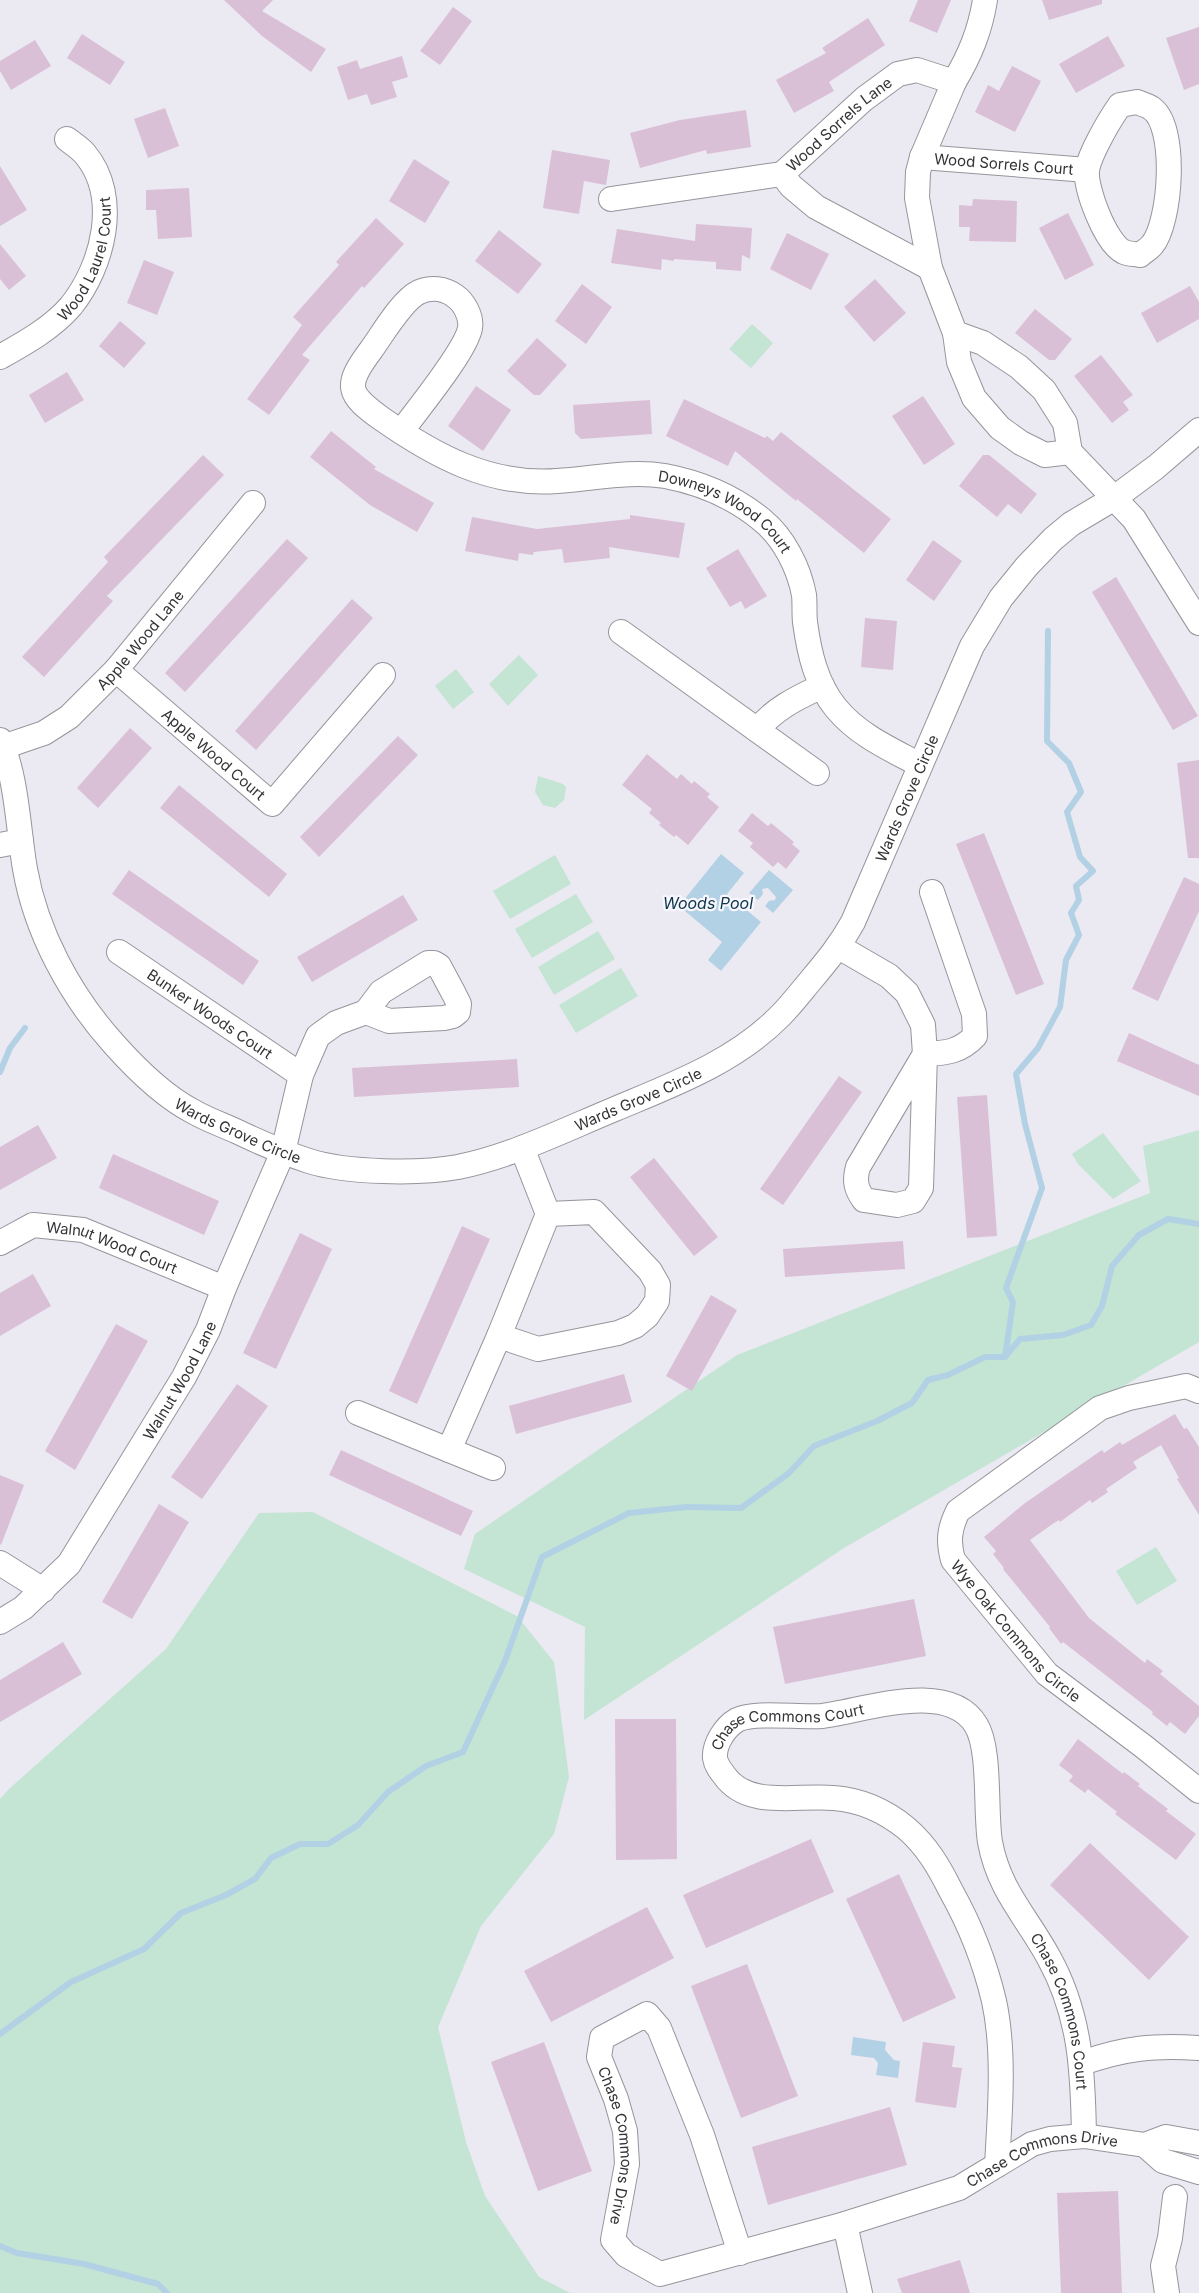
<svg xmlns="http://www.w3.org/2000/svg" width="1199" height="2293" font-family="Inter,sans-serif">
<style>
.green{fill:#c4e4d4}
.water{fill:#b3d1e4}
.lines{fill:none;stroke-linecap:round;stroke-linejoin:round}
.stream{stroke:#b3d1e4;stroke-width:6}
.building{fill:#dac0d7}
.minor-casing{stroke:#96959c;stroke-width:26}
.minor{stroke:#fff;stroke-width:24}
.labels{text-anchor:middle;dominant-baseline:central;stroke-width:4.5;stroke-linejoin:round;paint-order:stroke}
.street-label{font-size:15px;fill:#343336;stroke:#f8f7fe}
.water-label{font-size:16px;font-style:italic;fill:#0d364b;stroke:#f8f7fe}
</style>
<rect width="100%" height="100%" fill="#ebe9f1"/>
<path class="green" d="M752,324L773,343L751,368L729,349Z
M519,655L538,675L508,706L489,684Z
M456,669L474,692L453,709L435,686Z
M538,776L563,784L566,787L564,800L555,808L543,805L535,792Z
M555,855L571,884L510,919L493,891Z
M576,894L593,922L532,958L515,929Z
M598,931L615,959L554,995L538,967Z
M621,968L638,996L576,1033L559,1005Z
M1199,1130V1342L844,1548L584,1720L585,1627L464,1569L475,1534L737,1355L1150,1193L1143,1146Z
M1103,1133L1141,1181L1113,1199L1078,1164L1072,1154Z
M313,1512L517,1616L554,1662L569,1777L554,1834L481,1926L438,2027L466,2142L485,2196L539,2277L570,2293H0V1799L9,1789L166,1649L259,1513Z
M1156,1547L1177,1581L1137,1605L1116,1571Z"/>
<path class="water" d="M721,854L744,873L727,894L761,922L721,971L708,960L722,942L679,906Z
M769,870L793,890L773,913L765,906L769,901L775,900L776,897L768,888L762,889L763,894L758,900L749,893Z
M853,2037L886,2042L885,2050L894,2060L900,2061L898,2078L876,2075L878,2063L874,2058L851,2055Z"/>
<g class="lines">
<path class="stream" d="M0,1072L10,1048L25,1028
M1005,1357L1013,1302L1006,1288L1042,1188L1025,1124L1016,1074L1038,1048L1060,1007L1066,960L1079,935L1071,913L1079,900L1076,886L1093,871L1080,857L1067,812L1081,792L1069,763L1047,741L1048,631
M0,2034L71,1982L144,1949L181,1913L226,1895L255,1879L271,1858L300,1844H328L358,1825L388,1792L426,1766L463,1752L505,1661L542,1557L629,1513L687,1507L741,1508L789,1473L814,1446L877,1421L912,1403L928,1380L948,1375L985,1357H1005L1020,1339L1063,1335L1091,1325L1102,1306L1112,1266L1139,1235L1168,1219L1199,1224
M0,2246L17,2253L84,2264L158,2284L167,2293"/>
</g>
<path class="building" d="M224,0H273L262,11L326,49L311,72L262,36Z
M918,0H951L937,33L909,21Z
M1042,0H1102V4L1049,20Z
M453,7L472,21L440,65L420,51Z
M868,18L885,45L829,82L834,91L794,113L776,80L826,53L822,48Z
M1199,27V84L1184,90L1166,38Z
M82,34L125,62L110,85L67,58Z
M1108,36L1125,66L1076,93L1059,64Z
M35,40L51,66L11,90L0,71V61Z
M402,56L408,77L392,82L397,97L371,105L367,94L348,100L337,67L357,60L360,69Z
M1012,66L1041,81L1015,132L975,112L988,85L999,91Z
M165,108L179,146L148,158L134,119Z
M746,110L751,147L707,154L706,150L640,168L630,133L680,120Z
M552,150L610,160L606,185L584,181L579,214L543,208Z
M414,159L450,182L425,223L389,201Z
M0,166L27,210L0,226Z
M189,188L192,237L158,239L156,210H146V190Z
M973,199L1017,201L1016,242L969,241L970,227H959V205L972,206Z
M1068,213L1094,265L1065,280L1039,228Z
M376,218L404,244L364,288L362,286L302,355L310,360L269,415L247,399L302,325L293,317L339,265L336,262Z
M696,224L752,228L750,259L742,255L741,271L716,269V262L674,259V261L662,259L661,270L611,263L617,229L695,241Z
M499,230L542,264L518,294L475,261Z
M787,233L829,254L811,290L770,269Z
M0,244L26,276L9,290L0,279Z
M144,260L174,272L157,315L127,303Z
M875,279L906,313L874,342L844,307Z
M582,284L612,307L586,344L555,321Z
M1190,286L1199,302V319L1157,343L1141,313Z
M1035,309L1072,339L1055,360H1049L1015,333Z
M120,321L146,343L124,368L99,346Z
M537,338L567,365L540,395H534L507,371Z
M1101,355L1133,395L1123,402L1129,410L1112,423L1074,376Z
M67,372L84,400L45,423L29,395Z
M476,386L511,410L483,451L448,426Z
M923,396L955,444L924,465L892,416Z
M684,399L765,438L767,436L773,441L781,432L891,519L864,553L797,499L796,501L735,451L728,466L666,436Z
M650,400L652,434L581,439L575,433L573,405Z
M331,431L376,467L374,469L434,503L417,532L370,505L310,457Z
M203,455L224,475L107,596L113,601L44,677L22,657L108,562L104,557Z
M983,455H989L1037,494L1021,514L1008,504L997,517L959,486Z
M630,515L685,523L679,558L609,547L610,558L564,563L562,549L534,552L533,555L519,553L518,561L465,551L472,517L537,529L630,519Z
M287,539L308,558L185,692L165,673Z
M933,540L962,561L934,601L906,580Z
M738,549L767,596L745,609L741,601L730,607L706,568Z
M1116,577L1198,716L1173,730L1092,592Z
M352,599L373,618L256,750L235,731Z
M865,618L897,621L893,670L861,667Z
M130,728L152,748L98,808L77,788Z
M398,736L418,755L319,857L300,837Z
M647,754L677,779L681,774L692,784L694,781L710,794L707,797L719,807L688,845L676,835L674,837L659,825L661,823L649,813L652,809L622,785Z
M1199,760V858H1188L1177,763Z
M179,785L287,874L269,897L160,808Z
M752,813L768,826L771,823L794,842L792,844L800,851L786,869L778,862L773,867L750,847L753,843L738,831Z
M984,833L1044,984L1016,995L956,844Z
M129,870L259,961L243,985L112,894Z
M1184,877L1199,884V911L1158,1001L1132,989Z
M403,895L418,920L312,982L297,957Z
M1129,1033L1199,1065V1096L1117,1061Z
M517,1059L519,1087L354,1097L352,1068Z
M839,1076L862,1092L783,1205L760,1189Z
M987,1095L997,1236L967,1238L957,1097Z
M38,1125L57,1158L0,1190V1147Z
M113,1154L219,1201L204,1235L99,1188Z
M654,1158L718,1237L694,1256L630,1177Z
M462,1226L490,1239L417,1404L389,1391Z
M300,1233L332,1249L276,1369L243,1353Z
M903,1241L905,1269L785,1277L783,1249Z
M33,1274L51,1306L0,1336V1293Z
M711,1295L737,1310L692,1391L666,1376Z
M116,1324L148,1341L75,1470L45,1451Z
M624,1374L632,1402L516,1434L509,1406Z
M237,1384L268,1406L202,1499L171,1477Z
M1175,1414L1184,1429L1187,1428L1199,1447V1515L1177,1479L1179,1478L1161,1445L1133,1462L1137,1468L1106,1489L1108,1492L1092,1503L1090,1500L1060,1522L1059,1520L1054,1523L1030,1540L1089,1618L1145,1663L1147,1659L1163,1671L1160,1674L1199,1706V1716L1185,1734L1170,1722L1167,1726L1152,1714L1153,1712L1063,1642L1061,1644L1049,1628L1050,1627L1003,1569L1004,1568L993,1554L996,1551L984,1537L1025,1503L1102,1450L1104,1453L1120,1442L1122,1445Z
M341,1450L473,1511L461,1536L329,1475Z
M0,1475L24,1485L1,1545L0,1544Z
M159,1504L189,1522L132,1619L102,1602Z
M914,1599L926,1656L785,1684L773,1627Z
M63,1642L82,1674L0,1722V1680Z
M615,1719H676L677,1859L616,1860Z
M1078,1739L1123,1774L1124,1772L1140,1784L1138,1786L1168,1809L1166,1811L1196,1834L1176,1860L1115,1814L1117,1812L1088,1789L1085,1793L1069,1781L1073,1776L1059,1765Z
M811,1839L834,1892L706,1948L683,1895Z
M1090,1843L1189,1937L1149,1980L1050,1885Z
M899,1874L956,1998L903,2022L846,1899Z
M647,1907L674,1958L551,2022L524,1971Z
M747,1964L798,2096L741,2118L691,1986Z
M544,2042L592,2171L538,2191L491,2062Z
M923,2042L955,2046L952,2067L962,2068L956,2108L915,2102Z
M890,2107L907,2165L768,2205L752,2147Z
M1118,2191L1122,2293H1061L1057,2193Z
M960,2260L970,2293H902L897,2279Z"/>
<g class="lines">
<g class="minor-casing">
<g id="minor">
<path d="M954,82C970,55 980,31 985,0"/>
<path d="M1137,102C1141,104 1147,105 1151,108C1178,125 1171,223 1152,245C1149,249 1143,252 1140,255C1135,254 1129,254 1124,252C1106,244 1085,189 1087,170C1090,153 1110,119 1120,105Z"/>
<path id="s1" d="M922,157L1087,170"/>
<path id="s2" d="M782,174L864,99L898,74L917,70L954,82L922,157L918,172L917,198L930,268L955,333L959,362L974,398L1000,428L1021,443L1045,455L1070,452"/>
<path d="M611,199L782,174L791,186L816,207L930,268"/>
<path d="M955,333L983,343L1019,367L1044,390L1065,423L1070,452L1134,519L1199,623"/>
<path id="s3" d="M0,357C25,343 52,328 71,306C103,266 121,197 85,154C80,148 73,144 67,139"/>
<path id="s4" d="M401,432C416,411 466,351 470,328C472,317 464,302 455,296C444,288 431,287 419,292C402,300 382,335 371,350C344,386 347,394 382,419C435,456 490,486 557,481C593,479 629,470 665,476C702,483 733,496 762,520C784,538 799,568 804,595C805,604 804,613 805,622C809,652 816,684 836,708C858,735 890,749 920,765"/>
<path d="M621,632L817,773"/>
<path id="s5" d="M116,670L272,804L383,675"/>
<path d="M757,730C775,708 797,698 822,686"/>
<path id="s6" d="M0,740C17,777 18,829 25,869C36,932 70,995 113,1043C136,1069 163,1096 194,1112C208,1120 223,1125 238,1132C261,1143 285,1153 309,1161C347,1173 419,1174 458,1167C512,1156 564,1130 615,1109C672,1085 735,1062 780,1016C791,1005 801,992 811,980C827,961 841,944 853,922L972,646L1001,598L1027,566L1053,539L1071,524L1113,499L1156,467L1199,430"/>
<path id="s7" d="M3,747L44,733L69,717L116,670L253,503"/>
<path d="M0,845L21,841"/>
<path d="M839,947L889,976L907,993L923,1025L925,1054C946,1053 960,1052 975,1036L974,1014L932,892"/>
<path id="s8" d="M119,952L301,1075"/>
<path d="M925,1054L921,1188L913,1201L897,1205L864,1200C856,1189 854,1181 858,1167Z"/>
<path id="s9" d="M0,1243L33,1225L83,1230L224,1288"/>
<path d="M499,1336L538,1349L618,1333L635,1326L647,1316L657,1301L658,1285L650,1271L594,1212L548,1214"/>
<path id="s10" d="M1199,1391L1186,1386L1129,1398L1100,1408L958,1511C949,1529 948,1541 953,1560L1047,1674L1143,1746L1199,1791"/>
<path d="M358,1413L493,1468"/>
<path d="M449,1450L499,1336L548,1214L522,1148"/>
<path d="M0,1563L43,1590"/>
<path id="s11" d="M0,1622L23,1608L69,1564L184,1377L208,1330L224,1288L283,1152L301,1075L318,1036L336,1023L366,1012L381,992L428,963H434L439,966L454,994L459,1004L458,1012L453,1016L444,1018L389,1021L366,1012"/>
<path d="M1082,2063C1125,2048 1154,2045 1199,2048"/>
<path d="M1145,2145L1163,2161L1199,2172"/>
<path id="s12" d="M997,2165C1000,2113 1005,2051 994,2001C985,1963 970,1925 951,1891C939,1867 927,1846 906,1828C885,1811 861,1800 834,1798C799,1794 748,1810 724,1775C720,1770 716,1765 715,1758C714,1744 725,1727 737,1720C754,1711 800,1718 822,1716C864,1711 948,1679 976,1725C991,1749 985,1812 990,1842C999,1891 1027,1917 1049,1958C1081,2016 1083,2073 1084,2136"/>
<path d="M845,2224L860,2293"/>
<path id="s13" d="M740,2253L702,2135L659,2028L647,2014L602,2038L599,2057L616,2099L625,2131L627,2164L613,2240L626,2255L660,2274L845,2224L959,2188L1032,2144L1050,2139L1084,2136L1145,2145L1166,2137L1199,2143"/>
<path d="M1167,2293L1163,2266L1170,2238L1175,2197"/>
</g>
</g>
<use href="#minor" class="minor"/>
</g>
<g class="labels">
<g class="street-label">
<text stroke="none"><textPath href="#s2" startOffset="76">Wood Sorrels Lane</textPath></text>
<text stroke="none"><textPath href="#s1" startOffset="82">Wood Sorrels Court</textPath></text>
<text stroke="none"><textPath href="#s3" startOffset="138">Wood Laurel Court</textPath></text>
<text stroke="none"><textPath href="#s4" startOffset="731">Downeys Wood Court</textPath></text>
<text stroke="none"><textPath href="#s7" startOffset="178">Apple Wood Lane</textPath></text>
<text stroke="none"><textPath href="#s5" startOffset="129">Apple Wood Court</textPath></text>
<text stroke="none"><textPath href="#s6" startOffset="1324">Wards Grove Circle</textPath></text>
<text stroke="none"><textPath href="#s8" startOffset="110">Bunker Woods Court</textPath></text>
<text stroke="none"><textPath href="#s6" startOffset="904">Wards Grove Circle</textPath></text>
<text stroke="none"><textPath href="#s6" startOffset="484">Wards Grove Circle</textPath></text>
<text stroke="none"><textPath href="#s9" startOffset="120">Walnut Wood Court</textPath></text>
<text stroke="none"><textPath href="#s11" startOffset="305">Walnut Wood Lane</textPath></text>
<text stroke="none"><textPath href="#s10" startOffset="424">Wye Oak Commons Circle</textPath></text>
<text stroke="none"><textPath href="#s12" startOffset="668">Chase Commons Court</textPath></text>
<text stroke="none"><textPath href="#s12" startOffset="1176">Chase Commons Court</textPath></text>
<text stroke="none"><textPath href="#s13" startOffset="420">Chase Commons Drive</textPath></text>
<text stroke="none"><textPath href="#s13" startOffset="978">Chase Commons Drive</textPath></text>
</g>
<g class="water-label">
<text x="708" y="903">Woods Pool</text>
</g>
</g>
</svg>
